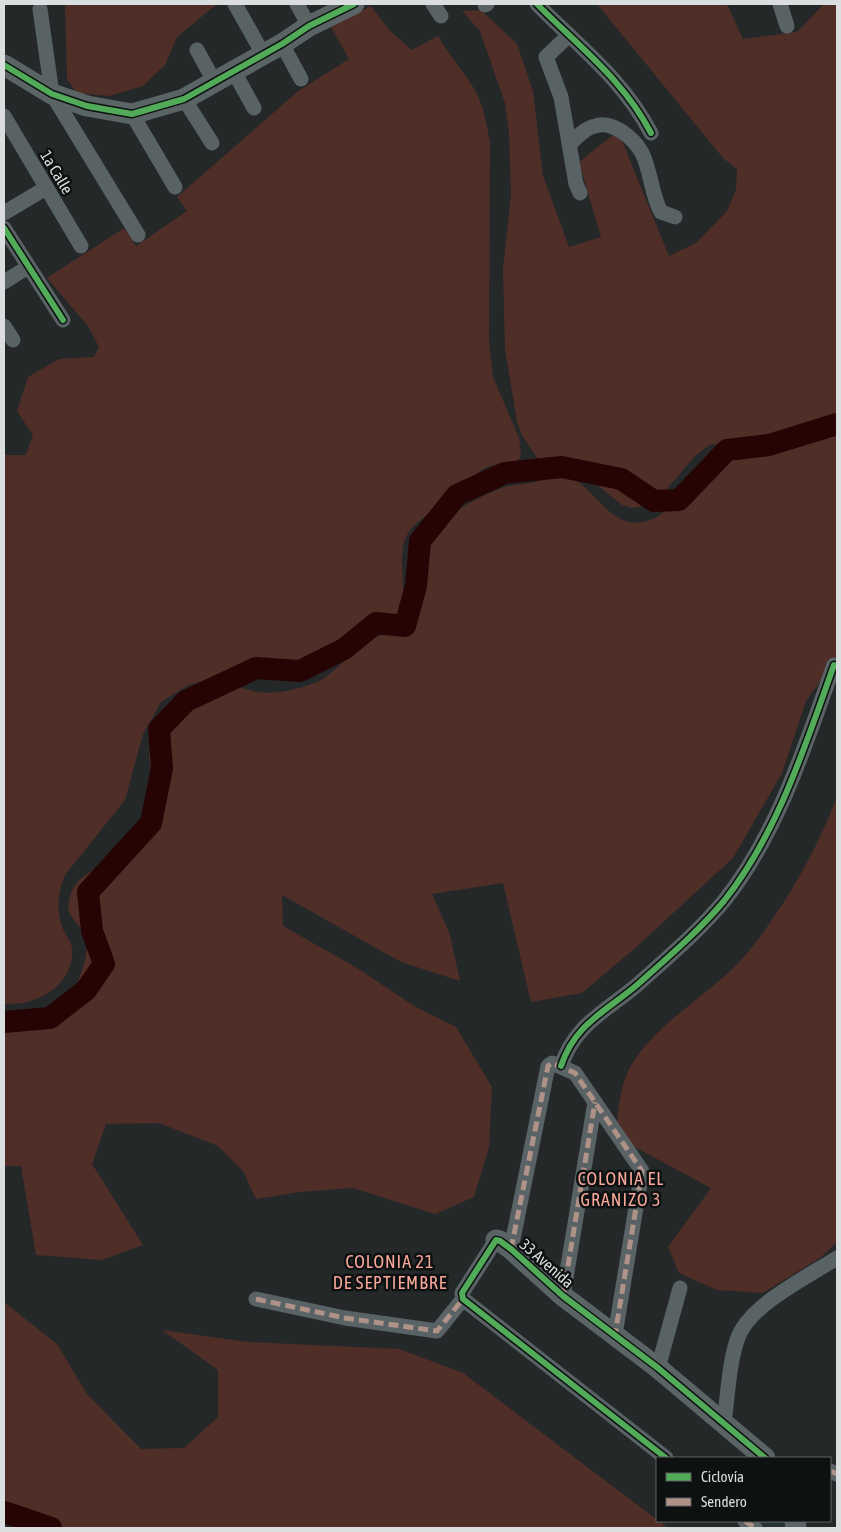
<svg xmlns="http://www.w3.org/2000/svg" width="841" height="1532" font-family="'Asap Condensed',sans-serif">
<style>
.built{fill:#273234}
.green{fill:#502e28}
.lines{fill:none;stroke-linecap:round;stroke-linejoin:round}
.river{stroke:#260404;stroke-width:22}
.street{stroke:#596264;stroke-width:15}
.secondary{stroke:#5a6465;stroke-width:21}
.quiet{stroke:#af9288;stroke-width:5;stroke-dasharray:10 5;stroke-linecap:butt}
.cycleway-casing{stroke:#0e1111;stroke-width:9}
.cycleway{stroke:#51ab58;stroke-width:6}
.labels{text-anchor:middle;dominant-baseline:central;stroke-width:5;stroke-linejoin:round;paint-order:stroke}
.street-label{font-size:16px;fill:#dbdedf;stroke:#0e1111}
.neighbourhood-label{font-size:18px;letter-spacing:1px;fill:#f9a798;stroke:#0e1111}
</style>
<rect width="100%" height="100%" fill="#242829"/>
<path class="built" d="M753,1521H789L790,1528H762Z"/>
<path class="green" d="M65,4H217L177,37L165,65L143,86L109,96L77,93L67,79Z
M597,4H727L743,39L797,32L824,4H837V420L756,438L709,445L695,456L660,497L646,506L632,508L622,505L590,479L538,459L523,437L517,422L505,349L503,269L511,194L509,132L505,103L480,31L462,11L481,10L517,44L533,91L543,176L569,247L601,237L579,162L618,131L669,256L696,243L727,211L736,190L737,169L723,158Z
M371,6L389,30L412,50L438,36C449,56 466,73 477,94C484,109 487,126 490,143L489,341L493,377L519,438L521,455L518,461C507,463 491,464 481,470C472,477 465,487 457,495C439,511 411,518 404,543C398,567 409,592 397,615L371,620L356,627L312,669L302,676L277,678L227,674L188,685L161,702L143,734L125,800L65,875C58,891 56,910 62,927C65,934 71,941 72,948C75,986 36,1006 4,1004V455H26L33,435L17,411L28,377L59,359L94,357L99,347L88,326L47,278L124,228L136,246L187,211L177,197L297,92L349,59L331,27Z
M837,433V658L806,701L782,773L733,858L634,949L582,993L531,1002L503,883L432,894L450,935L460,981L401,962L282,895L283,926L357,968L414,1006L456,1027L492,1087L489,1147L474,1197L435,1214L353,1188L299,1192L256,1199L243,1171L218,1146L159,1123L106,1124L92,1164L143,1245L102,1260L36,1255L21,1166H4V1030C48,1030 68,1015 81,973C85,962 89,948 85,936C77,918 61,916 72,891C84,863 126,865 142,841C152,824 153,798 152,779C152,771 149,762 149,754C150,745 155,739 158,731C161,726 162,719 166,715C180,699 207,685 227,685C237,685 247,690 257,692C275,695 302,689 319,681C339,671 351,649 372,638C382,634 401,634 407,625C411,619 410,608 411,601C414,571 415,541 441,521C453,511 487,493 502,488C514,484 527,485 539,481C550,477 557,473 569,477C595,487 609,527 641,522C676,517 677,485 698,468C720,449 755,450 782,445C801,442 819,437 837,433Z
M837,797V1242L820,1258L763,1293L717,1290L679,1273L668,1247L711,1188L616,1137C618,1113 619,1085 632,1064C661,1017 715,993 749,951C786,904 816,852 837,797Z
M5,1303L57,1344L87,1394L141,1449L184,1448L218,1417V1370L162,1330L247,1342L399,1349L463,1373L668,1528H47L4,1519Z"/>
<g class="lines">
<path class="river" d="M4,1022L50,1018L86,990L104,964L92,931L88,892L151,823L162,768L159,729L186,701L256,668L300,671L344,649L376,623L405,626L416,586L420,541L457,495L505,473L562,467L621,479L654,501L679,500L727,450L769,445L837,424
M4,1512L51,1528"/>
<path class="street" d="M235,4L263,54
M297,4L309,26
M433,4L441,16
M537,4C578,46 623,79 651,133
M780,4L787,26
M485,5L487,4
M40,9L52,94L138,235
M568,36L546,57L561,97L576,184L580,193
M282,44L301,79
M197,50L214,81
M233,70L254,108
M184,99L212,143
M132,114L175,187
M4,116L81,246
M570,144C577,137 585,128 595,126C612,120 634,138 642,153C651,171 651,194 661,212L675,217
M4,213L46,188
M4,228L63,320
M4,282L28,267
M4,326L13,340
M561,1066C575,1024 605,1012 637,985C666,959 699,931 724,901C778,833 805,746 834,665
M496,1240L462,1293L463,1299L666,1458
M511,1249L548,1066L552,1063L575,1073L642,1171L615,1335
M563,1296L595,1102
M256,1299L345,1318L437,1331L463,1299
M658,1368L680,1288
M724,1422C728,1395 729,1359 739,1335C752,1304 809,1276 837,1258
M830,1471L837,1474
M745,1521L755,1528"/>
<path class="secondary" d="M4,65L52,94L87,106L132,114L184,99L282,44L309,26L354,4
M496,1240L500,1241L511,1249L563,1296L658,1368L765,1458
M795,1521L796,1528"/>
<path class="quiet" d="M511,1249L548,1066L552,1063L575,1073L642,1171L615,1335
M563,1296L595,1102
M256,1299L345,1318L437,1331L463,1299
M830,1471L837,1474
M745,1521L755,1528"/>
<g class="cycleway-casing">
<path id="cycleway" d="M537,4C578,46 623,79 651,133
M4,65L52,94L87,106L132,114L184,99L282,44L309,26L354,4
M4,228L63,320
M561,1066C575,1024 605,1012 637,985C666,959 699,931 724,901C778,833 805,746 834,665
M666,1458L463,1299L462,1293L496,1240L500,1241L511,1249L563,1296L658,1368L765,1458"/>
</g>
<use href="#cycleway" class="cycleway"/>
</g>
<g class="labels">
<g class="street-label">
<text transform="translate(57 172) rotate(59)">1a Calle</text>
<text transform="translate(547 1263) rotate(41)">33 Avenida</text>
</g>
<g class="neighbourhood-label">
<text x="621" y="1178">COLONIA EL<tspan x="621" dy="21">GRANIZO 3</tspan></text>
<text x="390" y="1261">COLONIA 21<tspan x="390" dy="21">DE SEPTIEMBRE</tspan></text>
</g>
</g>
<rect width="841" height="1532" fill="none" stroke="#dbdedf" stroke-width="10"/>
<rect x="656" y="1457" width="175" height="65" fill="#0e1111" stroke="#606363"/>
<rect x="666" y="1473" width="25" height="8" fill="#51ab58" stroke="#606363"/>
<text x="701" y="1482" font-size="15" fill="#dbdedf">Ciclovía</text>
<rect x="666" y="1498" width="25" height="8" fill="#af9288" stroke="#606363"/>
<text x="701" y="1507" font-size="15" fill="#dbdedf">Sendero</text>
</svg>
